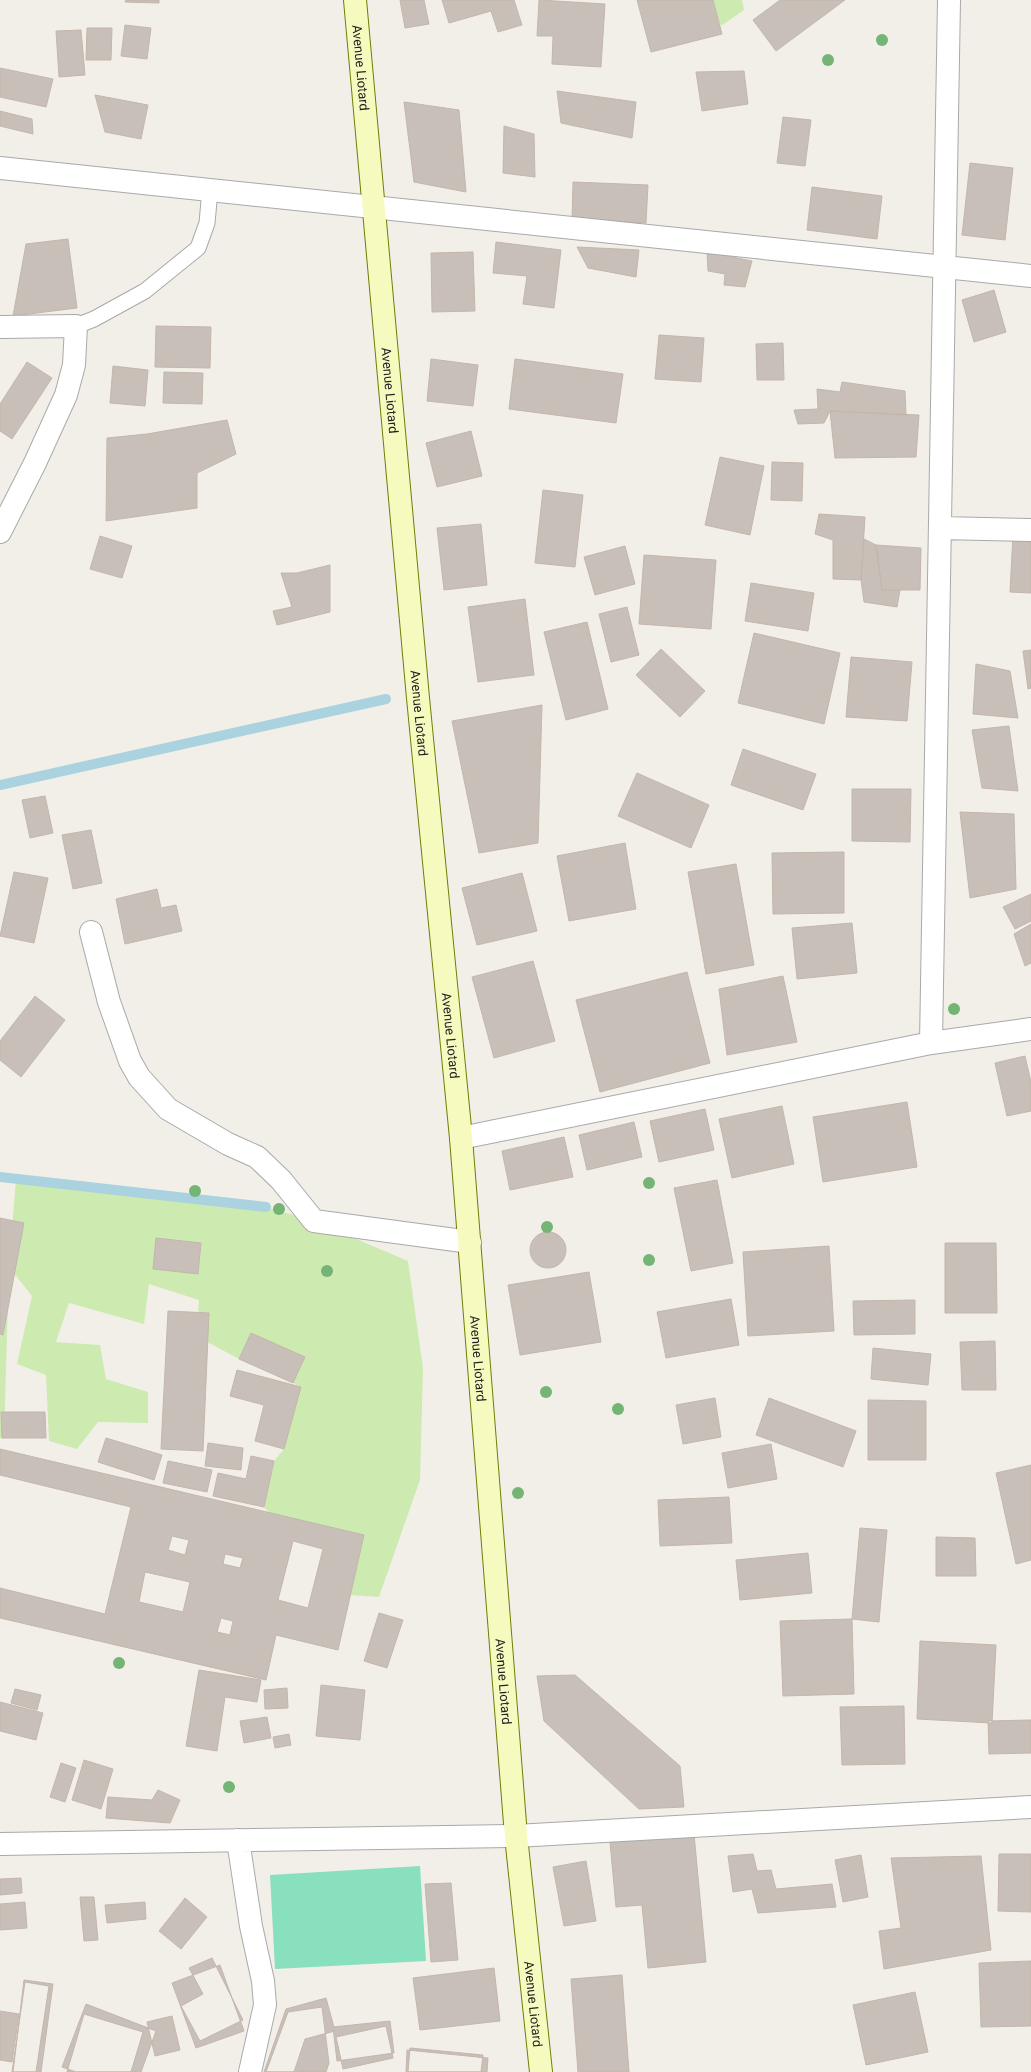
<svg xmlns="http://www.w3.org/2000/svg" width="1031" height="2072" font-family="Roboto,sans-serif">
<style>
.grass{fill:#cdebb0}
.pitch{fill:#88e0be}
.lines{fill:none;stroke-linecap:round;stroke-linejoin:round}
.stream{stroke:#aad3df;stroke-width:10}
.building{fill:#c7bfb8;stroke:#c4b6ab;fill-rule:evenodd}
.lane-casing{stroke:#a9a9a9;stroke-width:17}
.street-casing{stroke:#a9a9a9;stroke-width:24}
.secondary-casing{stroke:#707d05;stroke-width:24}
.lane{stroke:#fff;stroke-width:15}
.street{stroke:#fff;stroke-width:22}
.secondary{stroke:#f7fabf;stroke-width:22}
.tree{fill:#74b475}
.labels{text-anchor:middle;dominant-baseline:central;stroke-width:4;stroke-linejoin:round;paint-order:stroke}
.street-label{font-size:13px;fill:#222;stroke:#fff}
</style>
<rect width="100%" height="100%" fill="#f2efe9"/>
<path class="grass" d="M711,0H742L744,10L721,26Z
M16,1179L266,1207L314,1221L408,1261L423,1368L420,1480L379,1597L350,1595L364,1535L269,1513L264,1507L274,1461L284,1449L301,1387L293,1383L305,1357L251,1334L239,1359L196,1336L199,1300L149,1284L144,1324L69,1303L56,1342L100,1345L106,1379L148,1392V1423L98,1422L77,1449L49,1441L46,1375L17,1364L32,1296L9,1267L4,1439L0,1438V1230L9,1265Z"/>
<path class="pitch" d="M420,1866L426,1961L275,1969L270,1875Z"/>
<g class="lines">
<path class="stream" d="M0,785L386,699
M0,1177L266,1207"/>
</g>
<path class="building" d="M126,0H159V3L125,2Z
M400,0H424L429,24L405,28Z
M442,0H514L522,25L498,32L491,11L449,23Z
M539,0L605,4L601,67L552,64L553,36H537Z
M637,0H713L722,34L651,52Z
M780,0H845L776,51L753,20Z
M125,25L151,28L147,59L121,56Z
M87,28H112L111,60H86Z
M81,30L85,75L59,77L56,31Z
M0,68L53,79L46,107L0,97Z
M744,71L748,104L702,111L696,72Z
M557,91L636,102L632,138L561,123Z
M95,95L148,105L141,139L105,132Z
M404,102L459,110L466,192L414,182Z
M0,111L32,119L33,134L0,126Z
M783,117L811,120L805,166L777,163Z
M504,126L534,134L535,177L503,173Z
M970,163L1013,168L1005,240L962,235Z
M573,182L648,185L646,223L572,220Z
M812,187L882,196L877,239L807,230Z
M68,239L77,308L13,316L26,244Z
M496,242L561,250L554,308L523,304L527,276L493,273Z
M577,247L639,250L636,277L588,268Z
M473,252L475,311L432,312L431,253Z
M707,252L752,261L745,287L724,285L725,274L708,271Z
M994,290L1006,332L974,342L962,300Z
M156,326L211,327L210,368L155,367Z
M659,335L704,338L701,382L655,379Z
M783,343L784,380H757L756,344Z
M431,359L478,365L473,406L427,401Z
M515,359L623,374L616,423L509,409Z
M27,362L52,378L12,439L0,431V404Z
M113,366L148,370L145,406L110,403Z
M164,372L203,373L202,404L163,403Z
M842,382L905,391L906,415L830,411L824,423L798,424L794,410L818,409L817,389L840,392Z
M830,411L919,415L916,457L835,458Z
M227,420L236,454L197,473V508L106,521L107,438L147,434Z
M471,431L482,476L437,487L426,443Z
M720,457L764,466L750,535L705,525Z
M772,462L803,463L802,501L771,500Z
M543,490L583,495L575,567L535,563Z
M819,514L865,517L861,580L833,579V540L815,534Z
M481,524L487,585L444,590L437,528Z
M1013,534L1031,535V593L1010,592Z
M100,536L132,546L122,578L90,569Z
M864,539L876,545L882,590H900L897,607L864,602L861,580Z
M876,545L921,548L920,590H882Z
M625,546L635,584L595,595L584,557Z
M644,555L716,560L711,629L639,624Z
M330,565V612L277,625L273,611L292,607L281,573H297Z
M751,583L814,593L808,631L745,621Z
M525,599L534,675L478,682L468,607Z
M627,607L639,655L611,662L599,614Z
M587,622L608,709L566,720L544,632Z
M754,633L840,653L824,724L738,703Z
M661,649L705,691L680,717L636,675Z
M1031,650V688L1028,689L1023,651Z
M851,657L912,662L907,721L846,717Z
M976,664L1010,671L1018,718L973,714Z
M542,705L538,843L479,853L452,721Z
M1009,726L1018,791L982,788L972,730Z
M743,749L816,774L803,810L731,785Z
M637,773L709,805L691,848L618,816Z
M852,789H911L910,842L852,841Z
M45,796L53,833L30,838L22,800Z
M960,812L1014,814L1016,889L970,898Z
M91,830L102,883L73,889L62,835Z
M625,843L636,909L569,921L557,856Z
M844,852V913L773,914L772,853Z
M736,864L754,965L706,974L688,872Z
M14,872L48,878L34,943L0,936Z
M522,873L537,931L477,945L462,888Z
M157,889L161,908L176,905L182,931L125,944L116,899Z
M1031,894V921L1015,929L1003,907Z
M852,923L857,973L797,979L792,928Z
M1031,924V963L1025,966L1014,934Z
M533,961L555,1041L494,1058L472,977Z
M687,972L710,1063L600,1092L576,1000Z
M783,976L797,1042L727,1055L719,989Z
M35,996L65,1020L21,1077L0,1060V1041Z
M1025,1056L1031,1082V1111L1007,1116L995,1063Z
M907,1102L917,1167L823,1182L813,1117Z
M782,1106L794,1164L732,1178L719,1119Z
M705,1109L714,1150L659,1162L650,1121Z
M634,1122L642,1157L587,1170L579,1135Z
M564,1137L573,1177L510,1190L502,1151Z
M717,1180L733,1263L691,1271L674,1188Z
M0,1218L24,1223L3,1335L0,1334Z
M530 1250a18 18 0 1 1 36 0a18 18 0 1 1-36 0Z
M156,1238L201,1243L198,1274L153,1269Z
M945,1243H996L997,1313H945Z
M829,1246L834,1331L748,1336L743,1252Z
M589,1272L601,1342L520,1355L508,1285Z
M731,1299L739,1345L666,1358L657,1312Z
M915,1300V1334L854,1335L853,1301Z
M168,1311L209,1313L203,1451L161,1449Z
M251,1333L305,1357L293,1383L239,1359Z
M995,1341L996,1390H962L960,1342Z
M873,1348L931,1354L928,1385L871,1379Z
M237,1370L301,1387L284,1449L255,1441L264,1405L230,1396Z
M715,1398L721,1437L683,1444L676,1405Z
M769,1398L856,1431L843,1467L756,1435Z
M868,1400L926,1401V1460H868Z
M1,1412H45L46,1438H2Z
M106,1438L162,1455L154,1480L98,1462Z
M208,1443L243,1448L241,1470L205,1466Z
M771,1444L777,1479L728,1488L722,1453Z
M0,1449L364,1535L338,1650L276,1635L266,1680L0,1618V1588L105,1614L131,1507L0,1475ZM172,1536L189,1540L185,1555L168,1550ZM293,1541L323,1549L308,1608L278,1600ZM225,1554L243,1558L240,1568L223,1564ZM145,1572L190,1582L183,1612L139,1602ZM221,1618L233,1621L230,1635L217,1632Z
M251,1456L274,1461L264,1507L213,1496L218,1473L246,1479Z
M168,1461L212,1470L207,1492L163,1483Z
M1031,1465V1560L1016,1564L996,1473Z
M729,1497L732,1543L660,1546L658,1500Z
M860,1528L887,1530L879,1622L852,1619Z
M936,1537L975,1538L976,1576H936Z
M808,1553L812,1593L740,1600L736,1560Z
M379,1613L403,1620L387,1668L364,1661Z
M852,1619L854,1694L783,1696L780,1621Z
M920,1641L996,1645L992,1723L917,1719Z
M199,1670L261,1680L257,1702L225,1697L217,1751L186,1746Z
M575,1675L680,1766L684,1807L639,1809L544,1721L537,1676Z
M321,1685L365,1690L360,1740L316,1736Z
M287,1688L288,1708L265,1709L264,1690Z
M15,1689L41,1695L37,1710L11,1703Z
M0,1702L43,1713L36,1740L0,1731Z
M904,1706L905,1764L842,1765L840,1707Z
M267,1717L271,1738L244,1743L240,1721Z
M1031,1720V1753L989,1754L988,1721Z
M289,1734L291,1745L275,1748L273,1737Z
M84,1760L113,1769L101,1809L72,1800Z
M61,1763L76,1768L65,1802L50,1797Z
M158,1790L180,1800L170,1823L106,1818L108,1797L152,1800Z
M694,1834L706,1962L648,1968L642,1905L616,1907L610,1842Z
M753,1854L757,1871L771,1870L776,1889L832,1884L836,1907L758,1913L752,1889L733,1892L728,1856Z
M999,1854H1031V1912L998,1911Z
M861,1855L868,1897L843,1902L835,1860Z
M981,1856L991,1950L884,1969L879,1931L901,1928L891,1858Z
M586,1861L596,1921L564,1926L553,1867Z
M21,1878L22,1893L0,1895V1879Z
M451,1883L458,1960L431,1962L425,1884Z
M80,1897H94L98,1940L84,1941Z
M185,1898L207,1917L181,1949L159,1931Z
M25,1902L27,1928L0,1930V1904Z
M145,1902L146,1919L107,1923L105,1905Z
M212,1958L243,2020L200,2041L181,2006L203,1994L189,1968Z
M1031,1961V2026L981,2027L979,1963Z
M220,1965L244,2031L196,2048L172,1983Z
M494,1968L500,2021L420,2030L413,1978Z
M622,1975L629,2072H578L571,1979Z
M24,1980L53,1984L41,2072H13Z
M25,1982L49,1986L36,2072H12Z
M915,1992L928,2052L866,2065L853,2005Z
M326,1998L335,2031L305,2039L294,2072H264L286,2009Z
M86,2004L156,2031L141,2072H76L62,2067Z
M322,2007L329,2063L326,2072H266L288,2012Z
M0,2011L19,2014L12,2062L0,2060Z
M84,2014L143,2032L131,2072H67Z
M172,2016L180,2050L155,2056L147,2022Z
M390,2021L394,2053L337,2061L333,2027Z
M386,2026L393,2058L343,2069L336,2037Z
M410,2048L483,2055L481,2072H408Z
M407,2050L488,2058L487,2072H406Z"/>
<g class="lines">
<g class="lane-casing">
<path id="lane" d="M76,326L94,319L145,291L198,248L207,223L210,190"/>
</g>
<g class="street-casing">
<path id="street" d="M0,168L1031,276
M0,327L76,326L74,365L66,395L35,463L0,532
M940,528L1031,530
M91,932L109,1002L130,1061L139,1077L168,1109L228,1144L257,1157L281,1180L314,1221L470,1242
M931,1043L949,0
M461,1138L931,1043L1031,1029
M238,1840L251,1926L263,1981L265,2005L250,2072
M0,1844L516,1836L1031,1807"/>
</g>
<g class="secondary-casing">
<g id="secondary">
<path id="s1" d="M355,0L418,698L461,1138L516,1836L541,2072"/>
</g>
</g>
<use href="#lane" class="lane"/>
<use href="#street" class="street"/>
<use href="#secondary" class="secondary"/>
</g>
<g class="tree">
<circle cx="882" cy="40" r="6"/>
<circle cx="828" cy="60" r="6"/>
<circle cx="954" cy="1009" r="6"/>
<circle cx="649" cy="1183" r="6"/>
<circle cx="195" cy="1191" r="6"/>
<circle cx="279" cy="1209" r="6"/>
<circle cx="547" cy="1227" r="6"/>
<circle cx="649" cy="1260" r="6"/>
<circle cx="327" cy="1271" r="6"/>
<circle cx="546" cy="1392" r="6"/>
<circle cx="618" cy="1409" r="6"/>
<circle cx="518" cy="1493" r="6"/>
<circle cx="119" cy="1663" r="6"/>
<circle cx="229" cy="1787" r="6"/>
</g>
<g class="labels">
<g class="street-label">
<text stroke="none"><textPath href="#s1" startOffset="68">Avenue Liotard</textPath></text>
<text stroke="none"><textPath href="#s1" startOffset="392">Avenue Liotard</textPath></text>
<text stroke="none"><textPath href="#s1" startOffset="716">Avenue Liotard</textPath></text>
<text stroke="none"><textPath href="#s1" startOffset="1040">Avenue Liotard</textPath></text>
<text stroke="none"><textPath href="#s1" startOffset="1364">Avenue Liotard</textPath></text>
<text stroke="none"><textPath href="#s1" startOffset="1688">Avenue Liotard</textPath></text>
<text stroke="none"><textPath href="#s1" startOffset="2012">Avenue Liotard</textPath></text>
</g>
</g>
</svg>
